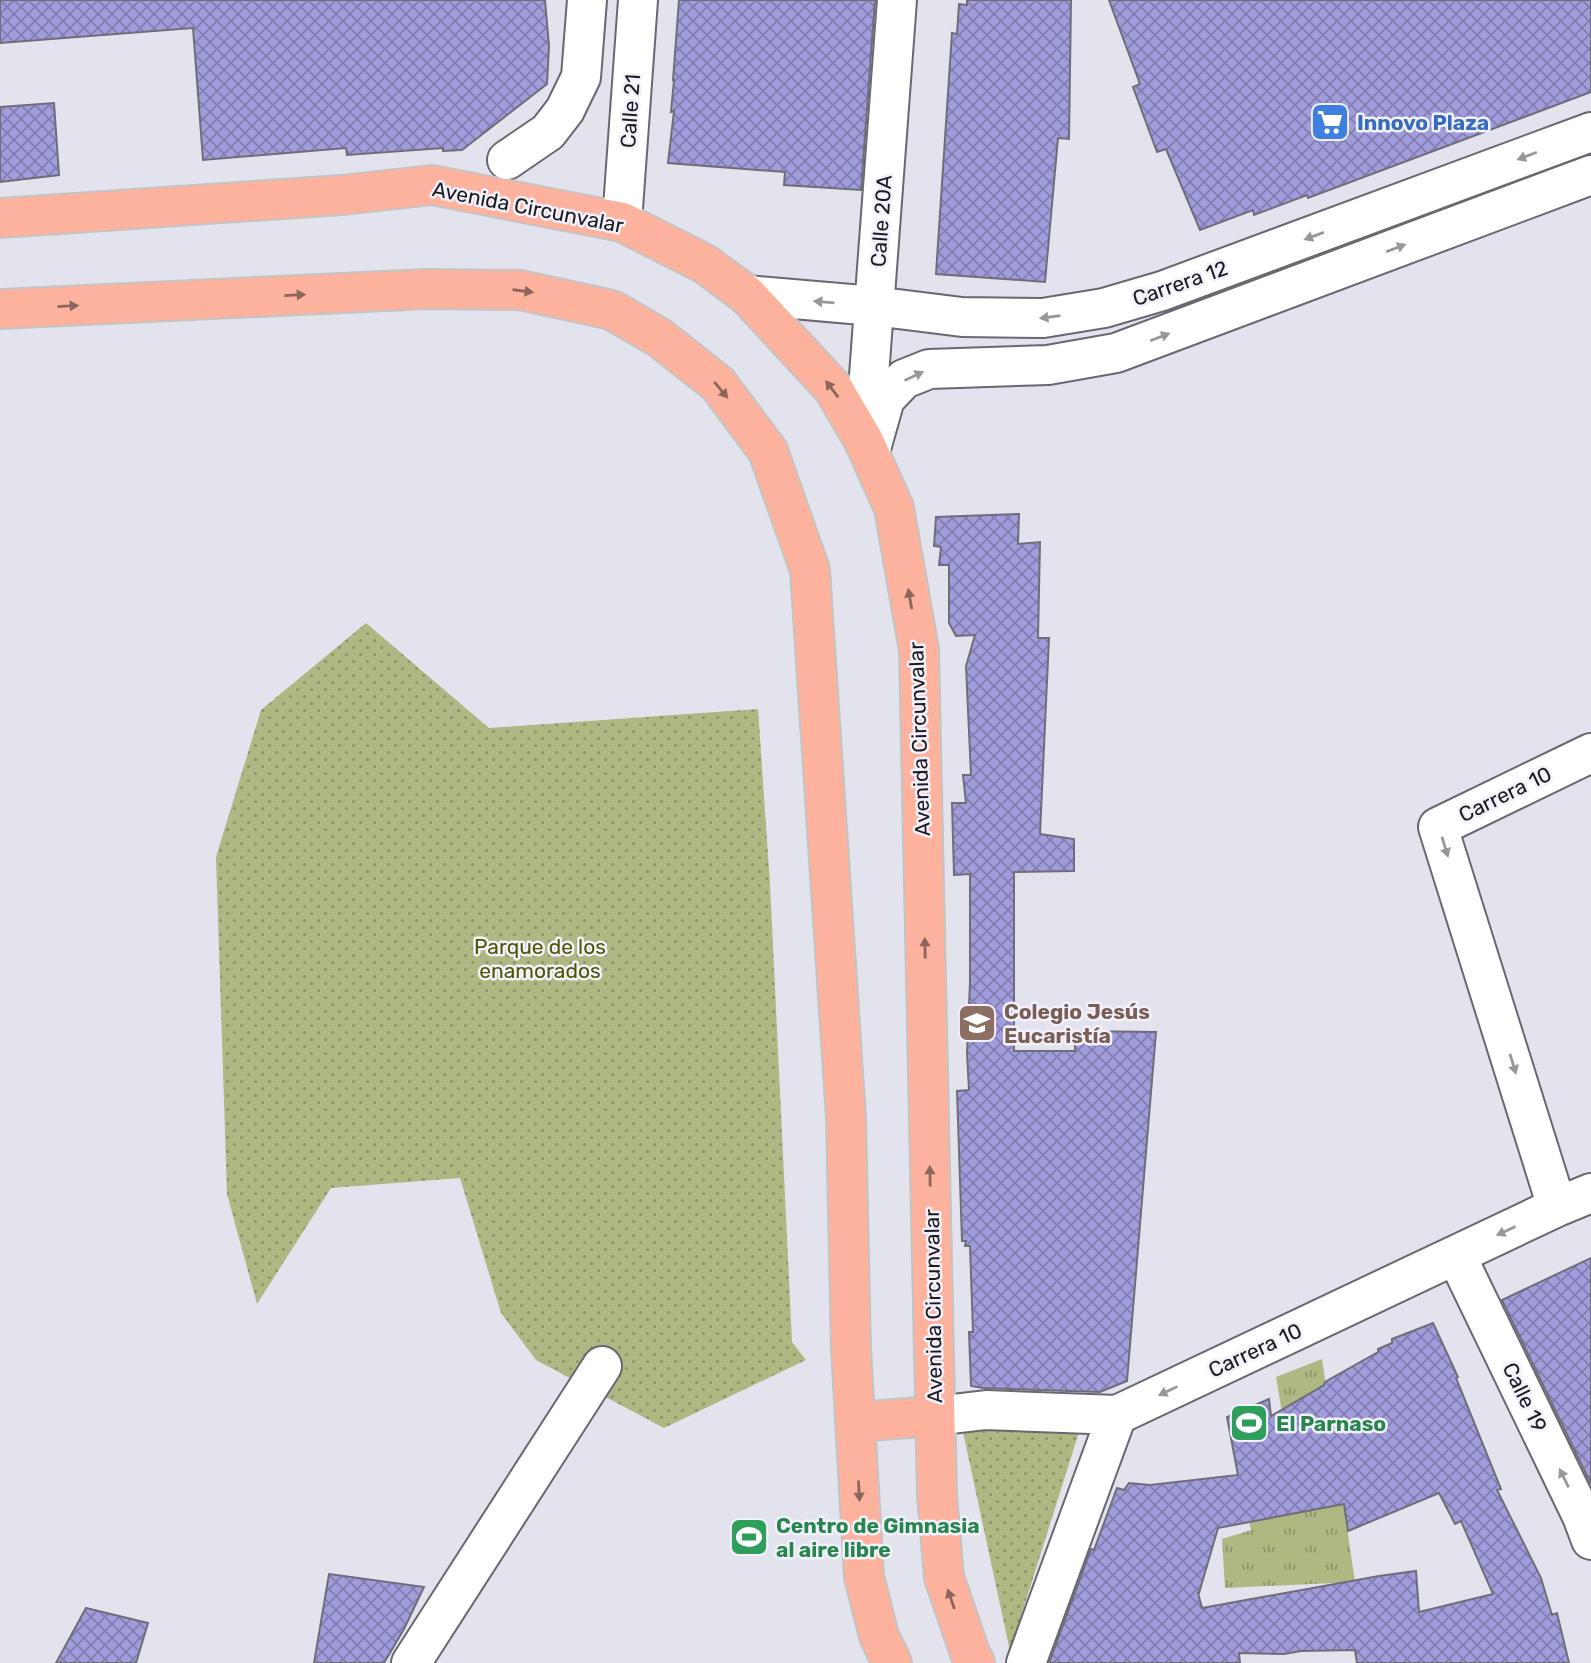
<svg xmlns="http://www.w3.org/2000/svg" width="1591" height="1663" font-family="Rubik,sans-serif">
<style>
.grass{fill:url(#grass-tufts)}
.park{fill:url(#park-dots)}
.building{fill:url(#building-cross-hatch);stroke:#6f6e78;stroke-width:2;fill-rule:evenodd}
.lines{fill:none;stroke-linecap:round;stroke-linejoin:round}
.minor-casing{stroke:#696872;stroke-width:42}
.major-casing{stroke:#c4c4c4;stroke-width:42}
.minor{stroke:#fff;stroke-width:38}
.major{stroke:#fcb29d;stroke-width:38}
.oneway{fill:#98989a}
.oneway2{fill:#8c665e}
.labels{text-anchor:middle;dominant-baseline:central;stroke-width:5;stroke-linejoin:round;paint-order:stroke}
.street-label{font-size:21px;fill:#1b1b1e;stroke:#f1f0fb}
.shop-label{font-size:21px;font-weight:bold;fill:#366cbe;stroke:#f1f0fb;text-anchor:start}
.park-label{font-size:21px;fill:#4e5400;stroke:#f1f0fb}
.education-label{font-size:21px;font-weight:bold;fill:#785e54;stroke:#f1f0fb;text-anchor:start}
.leisure-label{font-size:21px;font-weight:bold;fill:#27864d;stroke:#f1f0fb;text-anchor:start}
</style>
<defs>
<pattern id="grass-tufts" width="24" height="20" patternUnits="userSpaceOnUse" patternTransform="scale(1.75)"><rect width="24" height="20" fill="#afb783"/><path d="M3 7l-1-3M5 7V3M7 7l1-3M15 17l-1-3M17 17v-4M19 17l1-3" fill="none" stroke="#8e946b"/></pattern>
<pattern id="park-dots" width="8" height="8" patternUnits="userSpaceOnUse" patternTransform="scale(1.75)"><rect width="8" height="8" fill="#afb783"/><path d="M2 2h.1M6 6h.1" fill="none" stroke="#8e946b" stroke-width="1.8" stroke-linecap="round"/></pattern>
<pattern id="building-cross-hatch" width="8" height="8" patternUnits="userSpaceOnUse" patternTransform="scale(1.75)"><rect width="8" height="8" fill="#a19cdb"/><path d="M0 0l8 8M0 8l8-8" fill="none" stroke="#827eb1"/></pattern>
</defs>
<rect width="100%" height="100%" fill="#e3e3ee"/>
<path class="grass" d="M1322,1359L1355,1582L1225,1588L1222,1539L1251,1530L1246,1507L1297,1502L1276,1377Z"/>
<path class="park" d="M366,623L489,728L758,709L770,884L792,1342L806,1360L664,1428L536,1360L501,1313L460,1178L331,1188L257,1304L227,1194L216,857L261,710Z
M1016,1419L1080,1429L1010,1651L963,1432Z"/>
<path class="building" d="M0,0H545L549,46L547,84L462,150L443,151V148L347,155L346,148L203,160L193,28L0,43Z
M679,0H875L861,190L784,185L785,172L668,163L674,111L671,112L674,80H673Z
M967,0H1071L1069,139L1058,138L1045,282L936,274L952,33L957,34L959,4L967,5Z
M1109,0H1591V92L1308,198L1307,195L1254,215L1253,210L1200,230L1166,149L1157,152L1133,87L1140,84Z
M54,103L59,175L0,182V107Z
M1019,514L1018,544L1040,542L1038,638H1049L1040,834L1074,839V871L1014,872V1051H1075V1031L1156,1032L1127,1381L1100,1392L983,1388L971,1386L969,1332H973L970,1246H965L966,1241H962L957,1091L969,1090L967,1054L970,982V874L954,875L952,803H966L963,775H971L966,666L975,635L956,636L949,623V565H939L941,547L934,546L936,517Z
M1591,1258V1484L1502,1300Z
M1433,1323L1458,1377L1456,1378L1501,1489L1497,1490L1541,1578L1552,1615L1557,1613L1569,1663H1357L1355,1650L1301,1651L1284,1654L1239,1653L1240,1663H1049L1091,1549L1094,1550L1117,1488L1124,1490L1129,1483L1150,1485L1238,1475L1227,1417L1269,1399L1271,1416L1324,1385L1325,1382L1378,1352V1349L1392,1343V1339ZM1439,1493L1455,1524L1461,1521L1493,1594L1419,1612L1416,1571L1379,1576L1202,1608L1198,1593H1199L1218,1528L1344,1504L1348,1531Z
M329,1574L424,1587L404,1629L384,1663H314Z
M86,1608L148,1623L136,1663H56Z"/>
<g class="lines">
<g class="minor-casing">
<path id="minor" d="M507,160L548,132L565,110L581,77L587,0
M622,222L638,0
M747,295L874,306L962,317L1043,318L1104,308L1162,291L1591,132
M865,429L897,0
M870,452L885,399L904,379L929,369L1048,365L1116,353L1591,175
M1557,1207L1438,827L1591,753
M1456,1255L1582,1516L1591,1540
M935,1416L986,1410L1117,1415L1557,1207L1591,1193
M411,1663L602,1366
M1026,1663L1117,1415"/>
</g>
<g class="major-casing">
<path id="major" d="M0,218L342,195L432,185L622,222L705,264L747,295L833,388L864,441L894,508L919,650L937,1495L944,1577L971,1656L975,1663
M0,309L427,289L520,290L612,310L660,338L718,384L768,451L810,570L846,1118L851,1349L864,1577L879,1636L892,1663
M856,1422L935,1416"/>
</g>
<use href="#minor" class="minor"/>
<use href="#major" class="major"/>
</g>
<defs><path id="oneway-solid" d="M-6-.8H1V-3.2L6.5 0L1 3.2V.8H-6Z" transform="scale(1.75)"/></defs>
<g class="oneway">
<use href="#oneway-solid" transform="translate(1527 156) rotate(159)"/>
<use href="#oneway-solid" transform="translate(1314 236) rotate(160)"/>
<use href="#oneway-solid" transform="translate(1396 248) rotate(-21)"/>
<use href="#oneway-solid" transform="translate(824 302) rotate(-175)"/>
<use href="#oneway-solid" transform="translate(1050 317) rotate(172)"/>
<use href="#oneway-solid" transform="translate(1160 337) rotate(-21)"/>
<use href="#oneway-solid" transform="translate(914 376) rotate(-25)"/>
<use href="#oneway-solid" transform="translate(1445 847) rotate(73)"/>
<use href="#oneway-solid" transform="translate(1513 1064) rotate(73)"/>
<use href="#oneway-solid" transform="translate(1506 1231) rotate(155)"/>
<use href="#oneway-solid" transform="translate(1168 1391) rotate(155)"/>
<use href="#oneway-solid" transform="translate(1564 1478) rotate(-116)"/>
</g>
<g class="oneway2">
<use href="#oneway-solid" transform="translate(523 291) rotate(8)"/>
<use href="#oneway-solid" transform="translate(295 295) rotate(-3)"/>
<use href="#oneway-solid" transform="translate(68 306) rotate(-3)"/>
<use href="#oneway-solid" transform="translate(832 389) rotate(-127)"/>
<use href="#oneway-solid" transform="translate(721 390) rotate(50)"/>
<use href="#oneway-solid" transform="translate(910 599) rotate(-100)"/>
<use href="#oneway-solid" transform="translate(925 948) rotate(-91)"/>
<use href="#oneway-solid" transform="translate(930 1176) rotate(-91)"/>
<use href="#oneway-solid" transform="translate(859 1491) rotate(87)"/>
<use href="#oneway-solid" transform="translate(951 1599) rotate(-109)"/>
</g>
<defs>
<g id="supermarket-square" transform="scale(2.0125)"><rect x="-9" y="-9" width="18" height="18" rx="4" fill="#3f7fe0" stroke="#f1f0fb"/><path d="M-6-5.5h2.5l.6 2H6L4.5 2H-2.5L-4.4-4H-6ZM-1.5 3.2a1.3 1.3 0 1 0 .1 0ZM3 3.2a1.3 1.3 0 1 0 .1 0Z" fill="#fff"/></g>
<g id="school-square" transform="scale(2.0125)"><rect x="-9" y="-9" width="18" height="18" rx="4" fill="#8d6e63" stroke="#f1f0fb"/><path d="M0-5L7-2L0 1L-7-2ZM-4 1L0 2.5L4 1V4Q0 6-4 4Z" fill="#fff"/></g>
<g id="stadium-square" transform="scale(2.0125)"><rect x="-9" y="-9" width="18" height="18" rx="4" fill="#2e9e5b" stroke="#f1f0fb"/><path d="M0-5a6.5 5 0 1 0 0 10a6.5 5 0 1 0 0-10ZM-3.5-1.8h7v3.6h-7Z" fill="#fff"/></g>
</defs>
<g fill-rule="evenodd">
<use href="#supermarket-square" x="1330" y="122"/>
<use href="#school-square" x="977" y="1023"/>
<use href="#stadium-square" x="1249" y="1423"/>
<use href="#stadium-square" x="749" y="1537"/>
</g>
<g class="labels">
<g class="street-label">
<text transform="translate(630 111) rotate(-86)">Calle 21</text>
<text transform="translate(528 207) rotate(11)">Avenida Circunvalar</text>
<text transform="translate(881 221) rotate(-86)">Calle 20A</text>
<text transform="translate(1180 283) rotate(-19)">Carrera 12</text>
<text transform="translate(919 739) rotate(-92)">Avenida Circunvalar</text>
<text transform="translate(1505 794) rotate(-26)">Carrera 10</text>
<text transform="translate(933 1306) rotate(-91)">Avenida Circunvalar</text>
<text transform="translate(1255 1350) rotate(-25)">Carrera 10</text>
<text transform="translate(1525 1397) rotate(64)">Calle 19</text>
</g>
<g class="shop-label">
<text x="1357" y="122">Innovo Plaza</text>
</g>
<g class="park-label">
<text x="540" y="946">Parque de los<tspan x="540" dy="24">enamorados</tspan></text>
</g>
<g class="education-label">
<text x="1004" y="1011">Colegio Jesús<tspan x="1004" dy="24">Eucaristía</tspan></text>
</g>
<g class="leisure-label">
<text x="1276" y="1423">El Parnaso</text>
<text x="776" y="1525">Centro de Gimnasia<tspan x="776" dy="24">al aire libre</tspan></text>
</g>
</g>
</svg>
